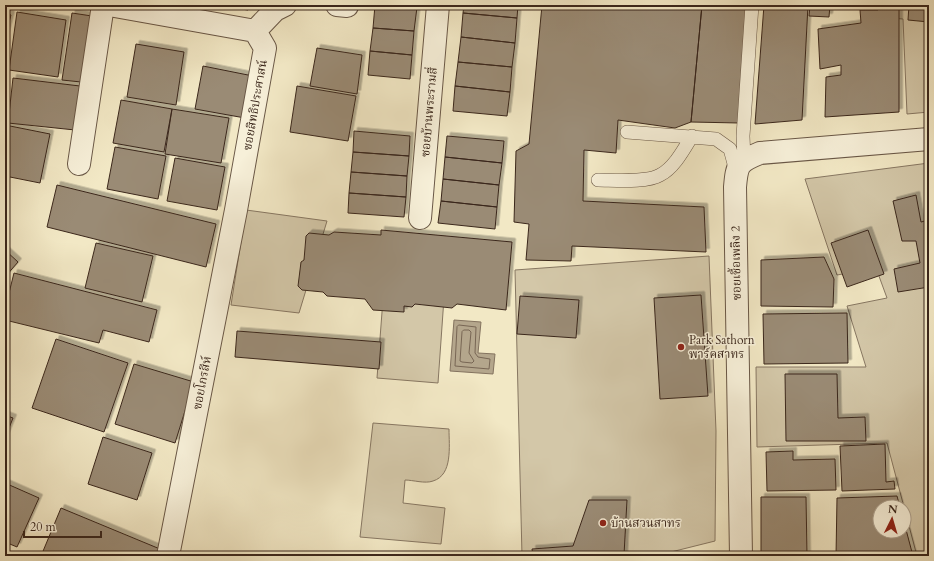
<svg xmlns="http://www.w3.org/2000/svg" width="934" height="561" font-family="Cardo,'Noto Serif Thai',serif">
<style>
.green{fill:#d3c7a8;stroke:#877762}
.water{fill:#b4a68c;stroke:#84735f}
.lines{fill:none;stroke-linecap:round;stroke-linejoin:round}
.shore{stroke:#786654;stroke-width:1}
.building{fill:#9a8b74;stroke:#3b271c;filter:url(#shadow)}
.lane-casing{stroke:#695746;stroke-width:14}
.street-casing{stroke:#695746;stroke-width:24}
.lane{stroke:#f7f0d9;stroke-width:13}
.street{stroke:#f7f0d9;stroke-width:22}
.poi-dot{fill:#8f2418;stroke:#f7f0d9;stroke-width:1.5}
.labels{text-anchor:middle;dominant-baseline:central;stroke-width:3;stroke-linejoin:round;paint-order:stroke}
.street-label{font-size:12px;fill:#3b271c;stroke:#f7f0d9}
.poi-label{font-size:12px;fill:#3b271c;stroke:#f7f0d9;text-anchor:start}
</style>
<defs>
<filter id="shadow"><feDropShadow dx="3.5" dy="-3.5" stdDeviation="0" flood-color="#0004"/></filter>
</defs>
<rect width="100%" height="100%" fill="#f2e8c5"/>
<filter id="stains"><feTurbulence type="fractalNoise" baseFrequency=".005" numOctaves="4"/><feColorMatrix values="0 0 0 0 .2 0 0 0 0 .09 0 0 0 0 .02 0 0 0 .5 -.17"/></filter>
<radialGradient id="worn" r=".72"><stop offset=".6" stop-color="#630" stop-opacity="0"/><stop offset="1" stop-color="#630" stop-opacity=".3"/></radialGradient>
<path class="green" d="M863,5H929V112L907,114L903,19L863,16Z
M929,163V555L917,556L887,443L757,447L756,367H866L847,306L887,298L876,268L837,275L805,179Z
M246,210L327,221L299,313L231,305Z
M709,256L716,431L715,541L655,556H522L515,270Z
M444,298L438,383L377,378L383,299Z
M373,423L449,429C449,446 453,475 433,481C425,484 413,480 405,480L403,503L445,508L441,544L360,537Z"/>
<path class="water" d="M454,320L481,322L478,353L495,354L493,374L450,371Z"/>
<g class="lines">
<path class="shore" d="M459,325L476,327L475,353L478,357L490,359L489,369L455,366L457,327Z
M464,330H469L471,332L469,353L474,361L472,363L462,362L460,361L462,332Z"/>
</g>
<path class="building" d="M217,5H248V10Z
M375,5L417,7L414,31L373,28Z
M390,5H417V7Z
M464,5H518L517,18L463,13Z
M542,5H702L691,122L675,128L618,120L616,153L584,150L583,201L704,207L706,252L572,246L571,261L526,260L529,224L514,222L516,151L529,144Z
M702,5H746L739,123L691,122Z
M764,5H808L802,120L755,124Z
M810,5H830L829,17L809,16Z
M879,5H899V112L825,117L826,77L841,75V65L820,69L818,29L861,23L860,10H878Z
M909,5H929V22L908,20Z
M17,12L66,20L58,77L9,70Z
M5,13L11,15L5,38Z
M72,13L92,16L81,82L62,80Z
M463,13L517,18L515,43L461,37Z
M373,28L414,31L412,55L370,51Z
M461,37L515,43L512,67L458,62Z
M136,44L184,52L176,105L127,97Z
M317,48L362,55L357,94L310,86Z
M370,51L412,55L410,79L368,75Z
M458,62L512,67L510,92L455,86Z
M203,66L253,76L245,118L195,109Z
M13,78L80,86L75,130L8,123Z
M297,86L356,96L348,141L290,132Z
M455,86L510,92L507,116L453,111Z
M121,100L172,109L164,152L113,143Z
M172,109L229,118L221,163L165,154Z
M5,125L50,134L40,183L5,176Z
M354,131L410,136L409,156L353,152Z
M447,136L504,141L502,163L445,157Z
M115,147L166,156L158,199L107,189Z
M353,152L409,156L407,176L351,172Z
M445,157L502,163L499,185L443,179Z
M175,158L225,167L217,210L167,201Z
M351,172L407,176L406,197L349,193Z
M443,179L499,185L497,207L441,201Z
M57,185L216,224L206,267L47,227Z
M349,193L406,197L404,217L348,213Z
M916,195L921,222L929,220V287L898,292L894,269L920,263L916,241H902L893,201Z
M441,201L497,207L495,229L438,223Z
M381,230L512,242L506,310L457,304L452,308L415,304L412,307L404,306V312L373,310L365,299L327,296L323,292L302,290L298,286L301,262L304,260L306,236L309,233L329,235L334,232L381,235Z
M868,230L884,274L847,287L831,243Z
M96,243L153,256L142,302L85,288Z
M5,250L18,262L5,277Z
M824,257L834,279L833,307L761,306V260Z
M14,273L157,310L149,342L103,330L99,343L5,320V309Z
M701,295L708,396L660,399L654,298Z
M520,296L579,300L576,338L517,334Z
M847,313L848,363L764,364L763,314Z
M237,331L381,342L379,369L235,357Z
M56,339L128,363L104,432L32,408Z
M134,364L194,382L175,443L115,424Z
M785,374H837L838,418L865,417L866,441H786Z
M5,415L13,418L5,438Z
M103,437L152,453L137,500L88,484Z
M885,444L886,482L894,481L895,489L842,491L840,446Z
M793,451V460L835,459L836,490L767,491L766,452Z
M5,483L39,498L17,547L5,542Z
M897,496L900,507H880V531H904V522L913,556H836L837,498Z
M761,497H806L807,555H761Z
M589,500H627L624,555L627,556H533L532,549L573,546Z
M61,508L160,549L157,556H41Z"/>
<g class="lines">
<g class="lane-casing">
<path id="lane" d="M627,132L716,139L730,149L736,171
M744,160L743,136L752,5
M598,180C613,180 647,183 660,175C674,168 684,149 692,136"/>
</g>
<g class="street-casing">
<path id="street" d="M109,5L255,31L265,48L236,210L168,556
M337,5L347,6
M255,31L275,10L285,5
M79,164L103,5
M420,218L438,5
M741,556L735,187C737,164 738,162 760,153L929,139"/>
</g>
<use href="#lane" class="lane"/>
<use href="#street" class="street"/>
</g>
<g class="poi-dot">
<circle cx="681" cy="347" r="4"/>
<circle cx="603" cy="523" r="4"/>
</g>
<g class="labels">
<g class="street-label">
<text transform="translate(255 105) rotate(-80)">ซอยสิทธิประศาสน์</text>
<text transform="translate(429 112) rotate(-85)">ซอยบ้านพระรามสี่</text>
<text transform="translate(736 263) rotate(-91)">ซอยเชื้อเพลิง 2</text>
<text transform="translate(202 383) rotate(-79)">ฃอยโกรสีห์</text>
</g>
<g class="poi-label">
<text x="689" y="340">Park Sathorn<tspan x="689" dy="14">พาร์คสาทร</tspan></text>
<text x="611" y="523">บ้านสวนสาทร</text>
</g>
</g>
<rect width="934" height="561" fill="none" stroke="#f2e8c5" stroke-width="20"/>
<rect x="6" y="6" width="922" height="549" fill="none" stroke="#3b271c" stroke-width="2"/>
<rect x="10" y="10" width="914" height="541" fill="none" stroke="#3b271c"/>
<g transform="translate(892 519) rotate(5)"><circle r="19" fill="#f7f0d9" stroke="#aca08d"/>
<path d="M0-3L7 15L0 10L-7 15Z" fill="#8f2418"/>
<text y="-6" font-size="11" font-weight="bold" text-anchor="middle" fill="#3b271c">N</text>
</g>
<path d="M24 531v6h77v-6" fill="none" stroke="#3b271c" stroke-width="2"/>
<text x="30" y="531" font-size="12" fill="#3b271c" stroke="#f7f0d9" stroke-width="3" paint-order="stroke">20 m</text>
<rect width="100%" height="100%" filter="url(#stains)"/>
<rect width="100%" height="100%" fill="url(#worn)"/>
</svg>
